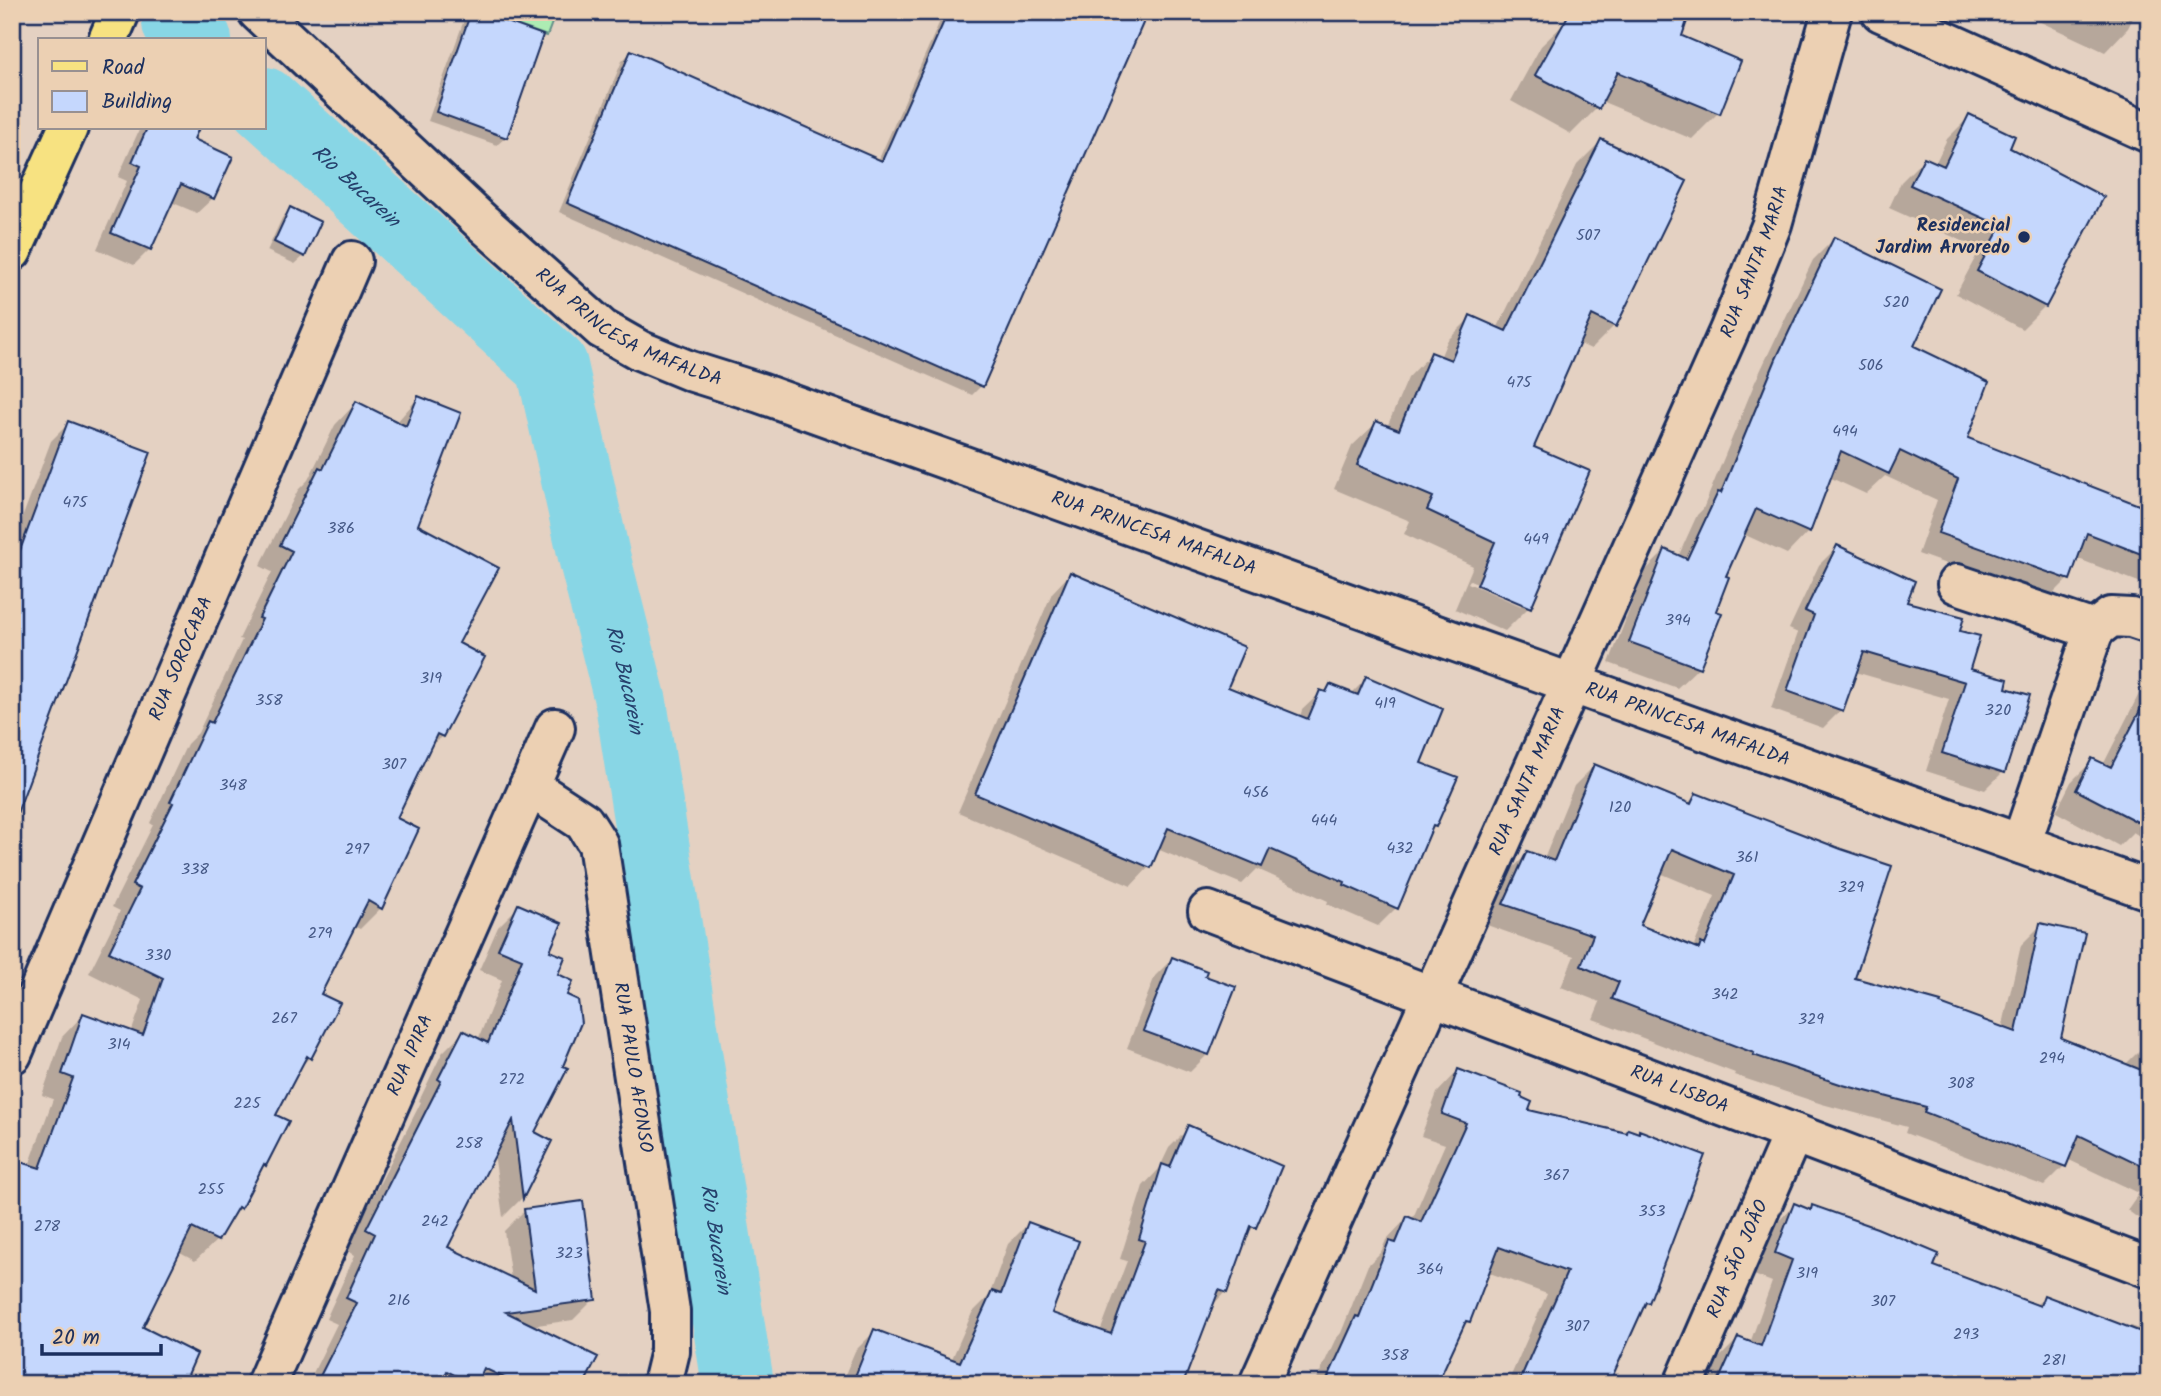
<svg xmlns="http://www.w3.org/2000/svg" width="2161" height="1396" font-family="Kalam,sans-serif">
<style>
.green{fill:#adecb3;stroke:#648e88;stroke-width:2}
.shadow{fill:#0003;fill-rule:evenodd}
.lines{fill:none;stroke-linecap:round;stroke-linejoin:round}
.river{stroke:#88d6e5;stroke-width:72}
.building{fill:#c5d7fd;stroke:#1b2f5e;stroke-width:2;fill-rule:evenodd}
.minor-casing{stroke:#1b2f5e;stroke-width:44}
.major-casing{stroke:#1b2f5e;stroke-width:44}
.minor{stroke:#ecd0b3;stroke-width:38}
.major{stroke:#f7e281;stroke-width:38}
.poi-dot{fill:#1b2f5e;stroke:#ecd0b3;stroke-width:2.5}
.labels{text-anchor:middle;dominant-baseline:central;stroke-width:5;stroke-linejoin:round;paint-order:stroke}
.number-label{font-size:16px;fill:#465986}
.poi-label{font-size:19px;font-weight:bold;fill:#1b2f5e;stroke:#ecd0b3;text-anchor:end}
.street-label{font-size:19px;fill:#1b2f5e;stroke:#ecd0b3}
.water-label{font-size:21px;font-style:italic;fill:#26406c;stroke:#ecd0b3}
</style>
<rect width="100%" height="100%" fill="#e4d1c2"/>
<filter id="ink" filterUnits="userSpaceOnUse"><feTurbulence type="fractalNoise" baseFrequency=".0143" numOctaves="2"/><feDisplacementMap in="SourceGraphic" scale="14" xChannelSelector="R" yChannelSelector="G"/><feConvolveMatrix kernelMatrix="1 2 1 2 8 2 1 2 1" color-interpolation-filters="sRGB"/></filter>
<g filter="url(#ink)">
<path class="green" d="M479,12H556L547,36Z"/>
<path class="shadow" d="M472,12L506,137L497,145L428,121L464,20Z
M944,12H1146L981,386L972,395L559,212L622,61L631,52L878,161Z
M2032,12H2136L2128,28L2105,52L2032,18L2034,13Z
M1568,20L1680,37L1718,113L1692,139L1601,101L1597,108L1571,134L1511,101L1541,46Z
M12,30L19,33L12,47Z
M1970,116L2008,149L2102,198L2045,306L2022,329L1956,294L1980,249L1889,208L1901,182L1924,159L1935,164L1947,139Z
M140,128H197L192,140L213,198L197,213L171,202L150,249L134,265L97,249L127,181L118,177Z
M1601,141L1614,326L1591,349L1578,343L1532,448L1588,472L1529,607L1505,631L1455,609L1473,566L1404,534L1410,521L1334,489L1352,446L1376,423L1387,427L1408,378L1431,354L1440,358L1447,341L1470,318L1497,329L1577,165ZM1470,580L1521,602V606L1468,583Z
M290,209L304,256L295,264L267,251L282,218Z
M1834,239L1911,347L1966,439L2138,507L2149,486V586L2076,558L2068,579L2047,600L1918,554L1937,500L1885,476L1866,494L1829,477L1808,532L1787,554L1743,534L1724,577L1699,667L1677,688L1609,663L1644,572L1665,551L1678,557L1697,515L1703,509L1755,382L1813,260Z
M418,398L415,526L456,644L442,736L428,750L395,819L381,908L360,929L353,926L319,994L337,1004L309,1058L298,1070L274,1115L265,1165L258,1171L240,1208L230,1217L217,1240L195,1261L178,1252L140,1328L12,1384V1173L22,1164L29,1166L53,1099L42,1095L62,1037L83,1015L131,1033L143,1000L89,973L120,911L112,907L153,825L150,823L187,744L198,733L242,640L239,639L272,572L260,566L298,490L308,480L335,425L356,403L396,423Z
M69,423L148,453L12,820V545L51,441Z
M1837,547L1905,603L1957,632L1967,670L2003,689L2028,697L2003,772L1985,790L1926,771L1949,699L1855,672L1841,710L1823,728L1771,709L1798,633L1789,629L1819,565Z
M1070,574L1225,688L1300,717L1302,710L1321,692L1323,693L1330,686L1351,694L1367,678L1419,764L1435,826L1428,833L1396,908L1378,926L1327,904L1328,901L1257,869L1242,884L1157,849L1149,867L1131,886L958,812L1052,593Z
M2149,679V842L2133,832L2119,846L2056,812L2071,782L2093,760L2103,765L2144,684Z
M1594,766L1687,804L1696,795L1853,980L1938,1005L2002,1029L2021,945L2041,925L2059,1039L2125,1065L2145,1045L2149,1038V1226L2127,1210L2139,1193L2067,1159L2064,1166L2044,1186L1905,1133L1907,1127L1822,1104L1734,1075L1735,1073L1593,1019L1600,1002L1561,987L1574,956L1484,924L1507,874L1528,853L1544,859L1574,786ZM1660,873L1715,896L1693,948L1638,926Z
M519,906L548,952L565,996L533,1133L549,1142L522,1198L503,1217L494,1153L446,1248L511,1279L504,1231L525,1210L594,1299L573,1320L530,1326L583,1384H302L313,1373L337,1324L326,1319L355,1255L346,1250L421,1102L419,1101L442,1053L463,1032L478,1040L502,980L479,970L498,927Z
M1172,959L1203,977L1208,1054L1190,1072L1127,1048L1155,976Z
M1458,1071L1519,1098L1526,1112L1625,1135L1637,1134L1640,1132L1647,1302L1641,1307L1607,1384H1506L1509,1380L1547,1294L1487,1272L1468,1321L1460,1330L1436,1382L1441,1384H1311L1315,1383L1335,1340L1341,1333L1368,1265L1381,1252L1386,1240L1407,1218L1412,1220L1445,1144L1421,1136L1437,1093Z
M1189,1128L1254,1227L1246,1235L1225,1292L1211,1307L1181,1384H841L855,1351L875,1331L951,1361L972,1313L989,1296L1008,1244L1028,1224L1050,1314L1100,1332L1127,1261L1120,1259L1143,1186L1159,1169L1169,1148Z
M1794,1205L1809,1211L1813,1207L1932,1267L2035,1306L2044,1297L2128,1329L2131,1326L2149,1332V1384H1706L1716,1361L1738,1339L1750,1343L1772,1282L1754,1275L1773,1227Z"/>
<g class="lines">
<g class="river">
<path d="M178,23L196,40"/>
<path id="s1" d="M264,103L552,366L594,556L631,703L738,1384"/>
</g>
</g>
<path class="building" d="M471,12H479L543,35L507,138L436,112Z
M948,12H1148L983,387L567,203L631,50L882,161Z
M1570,12H1690L1682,36L1741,61L1720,114L1618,72L1599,109L1535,75Z
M1969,114L2015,136L2010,148L2104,197L2046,307L1977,271L2001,226L1910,185L1924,157L1944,166Z
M147,128H199L194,139L233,157L214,199L181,184L151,250L111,233L141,166L132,162Z
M1601,139L1687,181L1616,327L1592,315L1534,447L1590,471L1531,608L1477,585L1495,542L1427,510L1433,497L1357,465L1376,421L1399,430L1431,352L1451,360L1470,315L1506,331Z
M290,207L321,222L305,257L274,242Z
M1834,237L1941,289L1914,346L1989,382L1968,438L2149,509V557L2087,533L2070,580L1938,533L1958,479L1900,451L1889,474L1841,451L1810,533L1756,509L1726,576L1729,577L1716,611L1722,613L1700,668L1629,642L1665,549L1687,559L1718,492L1721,493L1776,359Z
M418,396L461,413L418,525L499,568L459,643L485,657L443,737L437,734L397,818L419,829L382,909L368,901L321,994L340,1003L311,1059L307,1056L276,1115L289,1121L266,1166L264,1164L241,1209L238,1207L218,1241L192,1228L143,1327L197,1354L184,1384H12V1180L21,1162L40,1168L73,1078L62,1074L83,1013L143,1035L163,978L109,952L140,889L132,885L173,803L170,802L208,721L212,723L262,619L259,618L292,551L280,545L319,467L323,469L356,401L406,426Z
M68,421L151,452L16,816L12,815V572Z
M1837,545L1915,581L1907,602L1964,617L1960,631L1980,636L1970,669L2008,679L2006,688L2030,695L2005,773L1942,753L1965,682L1864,652L1843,711L1787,691L1814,615L1805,611Z
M1070,572L1245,647L1228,687L1308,719L1320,690L1326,692L1330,684L1358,695L1366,676L1443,709L1421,763L1458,777L1436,827L1433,826L1398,909L1344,885L1345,882L1270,849L1262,867L1168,828L1151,868L975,794Z
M2149,693V828L2076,790L2092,758L2111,767Z
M1594,764L1691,804L1696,793L1841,849L1892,866L1855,978L1941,1002L1940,1004L2016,1032L2040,923L2085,933L2061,1038L2149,1073V1169L2079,1135L2066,1167L1924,1112L1926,1107L1843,1085L1753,1055L1754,1053L1612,999L1619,982L1581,966L1593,935L1503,904L1527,851L1554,861ZM1672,849L1734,875L1705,945L1701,943L1699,949L1640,925Z
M518,904L562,923L550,951L565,957L558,974L573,981L567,995L578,1000L581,1023L563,1066L568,1068L535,1132L552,1141L523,1199L513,1120L448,1247L535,1289L524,1209L583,1201L596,1300L506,1312L598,1357L584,1384H517L484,1368L477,1384H472L447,1371L441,1384H316L357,1303L346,1298L375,1234L366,1229L441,1081L438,1079L463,1030L488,1043L522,959L498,949Z
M1172,957L1207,971L1205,976L1236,987L1209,1055L1143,1031Z
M1458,1069L1522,1093L1521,1097L1532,1102L1529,1110L1627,1133L1628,1129L1639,1133V1130L1705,1155L1649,1303L1646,1302L1609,1384H1518L1567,1272L1499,1247L1470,1322L1466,1321L1437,1384H1325L1356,1316L1359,1317L1389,1241L1396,1243L1407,1216L1421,1222L1466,1123L1442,1114Z
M1188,1125L1282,1166L1256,1228L1251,1226L1227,1293L1219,1290L1183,1384H852L874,1329L960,1362L992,1291L1001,1294L1028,1222L1079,1241L1052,1313L1111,1334L1145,1241L1139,1239L1162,1164L1170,1167Z
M1794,1203L1811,1210L1812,1205L1877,1228L1939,1254L1934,1266L2040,1306L2044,1295L2149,1335V1384H1717L1738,1337L1761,1346L1792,1260L1775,1253Z"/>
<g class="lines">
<g class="minor-casing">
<g id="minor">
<path id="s2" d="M258,12L483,223L602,329L639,350L690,371L760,393L2149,890"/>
<path d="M1881,12L2149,133"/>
<path d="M1957,584L2094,630L2111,617L2131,618L2149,624"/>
<path id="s3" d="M529,786L584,822L598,844L670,1311V1351L662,1384"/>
<path d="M2021,844L2094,630"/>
<path id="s4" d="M1208,911L2149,1268"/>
<path id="s5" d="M12,1054L352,261"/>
<path id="s6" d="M266,1384L555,728"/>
<path id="s7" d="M1259,1384L1729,331L1772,224L1832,12"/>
<path id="s8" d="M1684,1384L1793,1133"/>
</g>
</g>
<g class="major-casing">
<path id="major" d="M108,40L120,12
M12,251L68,128"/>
</g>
<use href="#minor" class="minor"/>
<use href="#major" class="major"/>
</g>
</g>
<circle class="poi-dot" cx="2024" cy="237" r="7"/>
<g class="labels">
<g class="number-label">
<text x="1588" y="235">507</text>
<text x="1896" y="302">520</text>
<text x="1871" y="365">506</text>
<text x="1519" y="382">475</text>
<text x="1845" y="431">494</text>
<text x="75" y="502">475</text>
<text x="341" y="528">386</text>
<text x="1536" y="539">449</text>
<text x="1678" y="620">394</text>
<text x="431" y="678">319</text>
<text x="269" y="700">358</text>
<text x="1385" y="703">419</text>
<text x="1998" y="710">320</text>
<text x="394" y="764">307</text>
<text x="233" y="785">348</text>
<text x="1256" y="792">456</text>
<text x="1620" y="807">120</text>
<text x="1324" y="820">444</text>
<text x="1400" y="848">432</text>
<text x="357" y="849">297</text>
<text x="1747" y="857">361</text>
<text x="195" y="869">338</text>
<text x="1851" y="887">329</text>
<text x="320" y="933">279</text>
<text x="158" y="955">330</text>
<text x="1725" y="994">342</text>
<text x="284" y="1018">267</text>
<text x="1811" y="1019">329</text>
<text x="119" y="1044">314</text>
<text x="2052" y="1058">294</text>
<text x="512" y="1079">272</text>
<text x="1961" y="1083">308</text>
<text x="247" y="1103">225</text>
<text x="469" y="1143">258</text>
<text x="1556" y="1175">367</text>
<text x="211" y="1189">255</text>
<text x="1652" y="1211">353</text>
<text x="435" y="1221">242</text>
<text x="47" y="1226">278</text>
<text x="569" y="1253">323</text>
<text x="1430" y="1269">364</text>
<text x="1807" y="1273">319</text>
<text x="399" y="1300">216</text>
<text x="1883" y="1301">307</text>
<text x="1577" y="1326">307</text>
<text x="1966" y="1334">293</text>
<text x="1395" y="1355">358</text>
<text x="2054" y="1360">281</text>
</g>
<g class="poi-label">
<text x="2010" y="226">Residencial<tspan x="2010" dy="22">Jardim Arvoredo</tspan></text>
</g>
<g class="street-label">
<text stroke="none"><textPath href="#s7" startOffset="1227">RUA SANTA MARIA</textPath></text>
<text stroke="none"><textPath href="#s2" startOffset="490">RUA PRINCESA MAFALDA</textPath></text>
<text stroke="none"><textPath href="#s2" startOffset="1057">RUA PRINCESA MAFALDA</textPath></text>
<text stroke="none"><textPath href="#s5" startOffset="430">RUA SOROCABA</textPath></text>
<text stroke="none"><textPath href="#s2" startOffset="1624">RUA PRINCESA MAFALDA</textPath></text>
<text stroke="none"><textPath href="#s7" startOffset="660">RUA SANTA MARIA</textPath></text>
<text stroke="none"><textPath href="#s6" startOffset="359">RUA IPIRA</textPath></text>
<text stroke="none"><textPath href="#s3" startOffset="318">RUA PAULO AFONSO</textPath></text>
<text stroke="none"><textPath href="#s4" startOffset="504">RUA LISBOA</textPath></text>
<text stroke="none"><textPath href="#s8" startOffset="136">RUA SÃO JOÃO</textPath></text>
</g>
<g class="water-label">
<text stroke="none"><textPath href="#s1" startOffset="124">Rio Bucarein</textPath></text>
<text stroke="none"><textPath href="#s1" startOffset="712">Rio Bucarein</textPath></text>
<text stroke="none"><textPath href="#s1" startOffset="1279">Rio Bucarein</textPath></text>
</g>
</g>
<rect width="2161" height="1396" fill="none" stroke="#ecd0b3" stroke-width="42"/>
<rect x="21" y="21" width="2119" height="1354" fill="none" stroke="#1b2f5e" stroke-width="2.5" filter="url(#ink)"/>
<rect x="38" y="38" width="228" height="91" fill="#ecd0b3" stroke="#989091" stroke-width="2"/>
<rect x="52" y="61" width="35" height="10" fill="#f7e281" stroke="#989091" stroke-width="2"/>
<text x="102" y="74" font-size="21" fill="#1b2f5e">Road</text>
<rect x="52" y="91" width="35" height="21" fill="#c5d7fd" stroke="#989091" stroke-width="2"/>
<text x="102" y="108" font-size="21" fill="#1b2f5e">Building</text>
<path d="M42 1344v10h119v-10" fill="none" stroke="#1b2f5e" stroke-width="3.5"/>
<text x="52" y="1344" font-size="21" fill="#1b2f5e" stroke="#ecd0b3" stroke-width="5" paint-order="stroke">20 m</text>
</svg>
